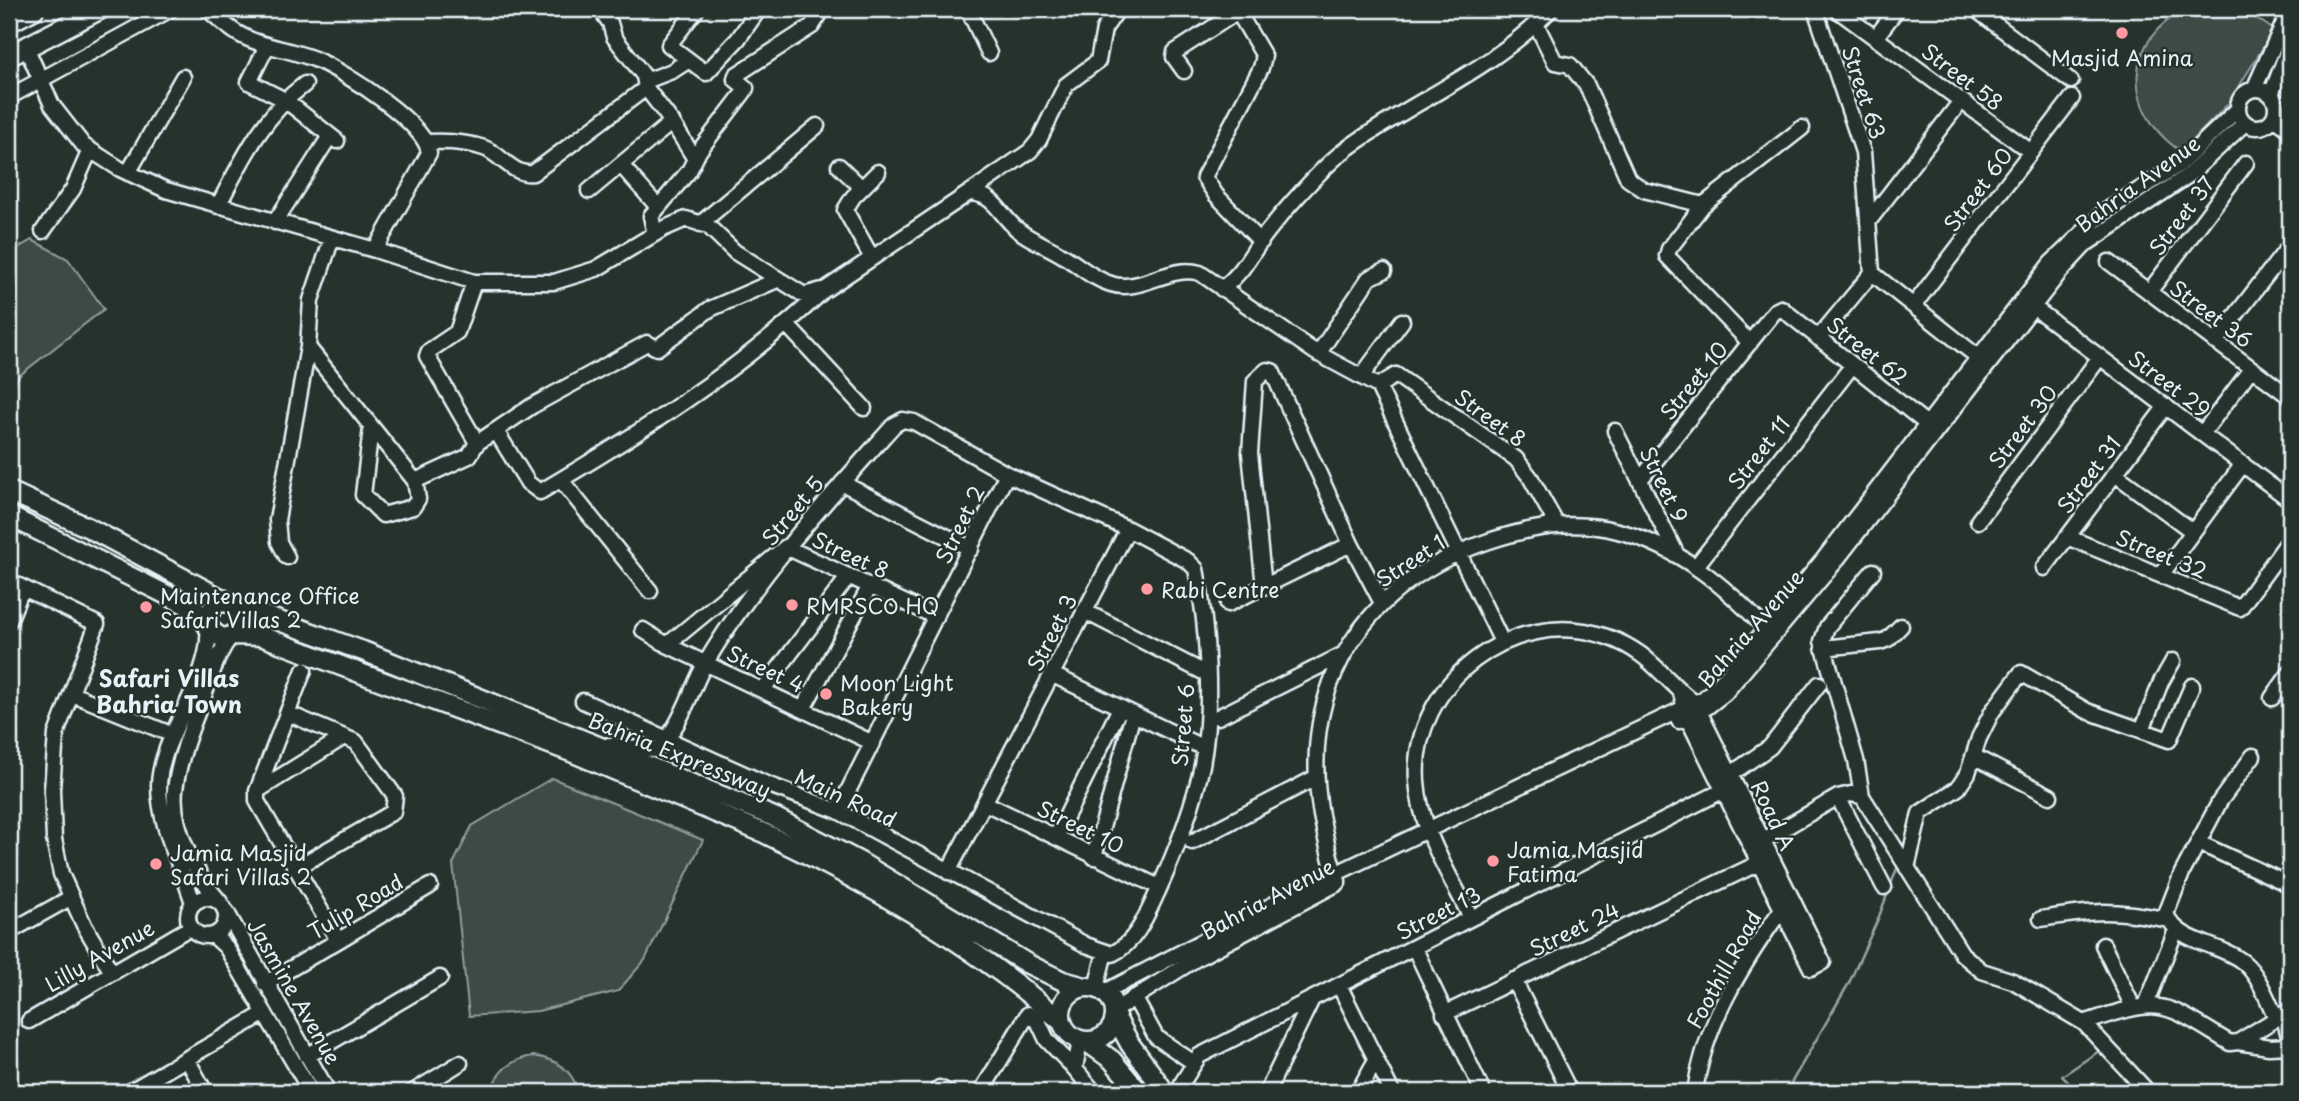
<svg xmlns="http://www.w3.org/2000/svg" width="2299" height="1101" font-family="'Playpen Sans',sans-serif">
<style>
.green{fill:#3e4b47;stroke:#939ea0;stroke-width:2}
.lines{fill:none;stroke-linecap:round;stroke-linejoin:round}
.stream{stroke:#98a3a5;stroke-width:2.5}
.minor-casing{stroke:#e8f1f8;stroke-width:19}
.major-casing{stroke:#e8f1f8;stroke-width:23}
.highway-casing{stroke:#e8f1f8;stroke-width:24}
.minor{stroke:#26332d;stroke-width:14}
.major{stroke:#26332d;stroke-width:18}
.highway{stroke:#26332d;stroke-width:19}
.poi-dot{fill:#ff9aa2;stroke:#26332d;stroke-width:2.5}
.labels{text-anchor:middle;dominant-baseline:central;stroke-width:5;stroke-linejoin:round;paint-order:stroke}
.poi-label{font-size:21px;fill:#e8f1f8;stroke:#26332d;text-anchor:start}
.street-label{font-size:21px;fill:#e8f1f8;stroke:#26332d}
.neighbourhood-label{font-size:23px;font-weight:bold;fill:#e8f1f8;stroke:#26332d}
</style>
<rect width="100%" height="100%" fill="#26332d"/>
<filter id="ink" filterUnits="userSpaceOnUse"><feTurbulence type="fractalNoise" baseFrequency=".0143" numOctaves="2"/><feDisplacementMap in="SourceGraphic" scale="14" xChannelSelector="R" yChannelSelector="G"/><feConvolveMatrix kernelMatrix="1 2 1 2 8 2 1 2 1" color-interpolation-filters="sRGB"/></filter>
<g filter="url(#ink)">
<path class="green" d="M2187,9H2243L2274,30L2228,104L2185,148H2176C2122,108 2124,38 2187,9Z
M32,240L68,259L104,309L20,375L12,388L9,386V253Z
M552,778L703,840L645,960L618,991L538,1011L469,1016L453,864L472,826Z
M533,1056C557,1059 571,1069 579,1092H490C498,1070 510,1060 533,1056Z"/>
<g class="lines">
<path class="stream" d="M1920,805L1954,781L1964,766
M1786,1092L1849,983L1878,919L1899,863
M2078,1092L2062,1076L2102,1049"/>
<g class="minor-casing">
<path id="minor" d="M207,9C217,17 226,26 237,33C262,48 293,49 319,61C346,73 427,124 429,153L375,250
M600,9L610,23L614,37L644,76L646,88L672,122
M697,9L669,45L706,73L738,39L759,9
M968,9L989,53
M1240,9L1241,17L1264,56L1261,68L1204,177L1216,195L1261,242
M1815,9L1863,152L1872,273
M1836,9L2031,152
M1975,9L2071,81
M1536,24L1555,62L1570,65L1587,86L1628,179L1644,190L1703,205
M1876,37L1897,9
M267,46L249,82L285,100L337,141
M26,47L52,105L84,146L120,169L166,190L375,250L474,282H554L596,269L663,229L686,219L708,226L735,252L804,295L826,289L969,193C996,194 999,215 1018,230C1032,241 1050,247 1065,257C1080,266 1093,279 1111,284C1140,294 1169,264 1200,273L1315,352L1378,386L1502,642
M1184,71L1174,57L1175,52L1240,10
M646,81L672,71L689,60
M2238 108a19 19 0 1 1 38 0a19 19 0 1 1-38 0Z
M2254,89L2290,9
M2271,95L2290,45
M9,97L171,9
M2274,118L2290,130
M428,142C447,141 466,142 484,148C501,154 513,176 533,173L646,88
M621,165L658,207
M839,166L862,188
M128,173L183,77
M589,191L672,122L695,159
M969,193L1030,151L1039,140L1066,85L1098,61L1104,29L1118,9
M218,206C242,160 263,115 305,84
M275,222L330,136
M1868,222L1961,101
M700,224L817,126
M43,231L73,189L90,150
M655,234L651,216L689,171L699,151L744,92L746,88L735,79L736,75L812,26L823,9
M872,258L845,210L853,197L878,172
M2109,262L2290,397
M1872,273L1979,358
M474,282L457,332L429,351L427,356L477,443
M1222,289C1245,270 1248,258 1265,235C1282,213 1323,166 1345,150C1412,101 1493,70 1551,9
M2149,292L2246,163
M2028,303L2290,500
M1914,305L2072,98
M787,325L864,408
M1818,338L1872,273
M2215,342L2290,245
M1750,343L1667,256L1669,249L1703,205L1802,128
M308,347L415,481L418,499L413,507L383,515L363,495L371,428
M1318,354L1369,278L1384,271
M1361,377L1402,321
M1378,386L1396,375L1516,459L1530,477L1557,525
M496,431L528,483L540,492C640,433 737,372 822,292
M1615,431L1677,555
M2202,434L2251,369
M2115,474L2193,532
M561,480L650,591
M1640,480L1775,311L1781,308L1928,425
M415,481L469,456L477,443L532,406L647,343L657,348L710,309L777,280
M842,483L971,549
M1978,521L2100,357
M2067,537L2240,608L2290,539
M287,557L279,542L277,520L308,347L311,300L332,238
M1697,565L1852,366
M2044,568L2166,406
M1873,571L1827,627L1822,641L1856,760L1862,796L1962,954L1982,971L2013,981L2084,1023L2148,1092
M2161,575L2243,464
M9,581L97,624L56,734L52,790L54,839L61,874L84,925L111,971
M1264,587L1250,453L1255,381L1267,370L1272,371L1351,544L1382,603
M1228,604L1351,544
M1084,611L1207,674
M9,621L22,589
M643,630L667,645L873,743
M667,645L786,547L936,617
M1823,648L1880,642L1888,639L1901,626
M1053,675L1204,748
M764,688L849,576
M72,694L173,735
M2272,698L2290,673
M583,701L764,783L838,811L1086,945L1112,954C1137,942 1147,914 1158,891C1176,851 1193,809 1202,765C1213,707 1208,627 1196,569L1188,561L1128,529L1007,474L914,422L903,420L894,425C826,501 757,576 705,664C690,690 680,733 654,750L609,745
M803,709L870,586
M287,713L344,737
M1218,717L1344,654
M1679,721L1707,707L1725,693L1831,567L2060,272L2086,244L2189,175L2245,123
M2142,730L2161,682L2173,661
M2253,756L2220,801L2182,873L2166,914C2179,944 2220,943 2243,962C2259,975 2267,999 2276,1018
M1975,757L2050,796
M1731,774L1770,747L1819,684
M257,791L304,670
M1838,797L1884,887
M985,803L1159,887
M838,811L1007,474
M1056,837L1120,708
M1192,842L1315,778
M2199,843L2290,885
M1755,845L1838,797L1851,794L1862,796
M1094,857L1133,714
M296,868L393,812L395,796L356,742L344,737L257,791V801L338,940
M1907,868L1920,813L1958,788L1968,773L1979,738L1992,712L2021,673L2087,711L2169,740L2192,686
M948,872L1128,529
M1338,881C1329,860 1326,838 1321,815C1298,685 1364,583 1489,541C1531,527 1574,519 1618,531C1679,547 1724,585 1766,629
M188 917a19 19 0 1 1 38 0a19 19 0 1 1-38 0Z
M220,902C196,876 171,827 175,790C179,759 191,728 203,698C211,677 217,653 232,635
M193,903C181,863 159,828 159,785C160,735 213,678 208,627
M226,911L328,1092
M1471,918C1450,875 1420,830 1417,781C1410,683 1515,604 1607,637C1651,652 1662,679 1695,703L1823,962L1811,968L1687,717L1681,693
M2041,919C2095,910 2114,909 2169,920
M9,932L70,898
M213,935L226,947L311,1092
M2103,945L2133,1007
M1414,947L1483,1092
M1514,980L1570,1092
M265,984L430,886
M1339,985L1392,1092
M1096,988L1105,952
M1105,992L1297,892L1703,699L1718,686L1823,560L2051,263L2104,212L2180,164L2238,109
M1134,997L1156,1037L1194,1063
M2146,1005L2176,930
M1115,1010L1199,957L1338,883
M1444,1014L1759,863
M2283,1014L2290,1040
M29,1021L191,927
M2084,1023C2164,996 2160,1001 2230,1043L2238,1042L2290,1010
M1080,1040L1075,1069L1094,1092
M2238,1042L2269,1047L2290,1046
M307,1056L440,978
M187,1059L205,1092
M1182,1083L1199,1056L1724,790
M939,1088L948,1092
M129,1092L265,1013
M413,1092L460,1063
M981,1092L1028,1014L1038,1021L1047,1040L1075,1069
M1267,1092L1312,999
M1358,1092L1376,1060
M1695,1092C1704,1025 1742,964 1782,909"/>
</g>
<g class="major-casing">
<path id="major" d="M9,491L89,528L226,601
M9,516L193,608C205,617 216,649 235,633C242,627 242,620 241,612L230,602L216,603L207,616L208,627
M237,606L363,651L774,817L860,862L1028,964L1063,981L1085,987
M232,635L261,636L571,752L766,834C871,884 975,945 1062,1022
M1061 1014a27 27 0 1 1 54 0a27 27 0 1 1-54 0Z
M1115,1016L1130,1044L1165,1092
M1087,1042L1112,1060L1139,1092"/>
</g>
<g class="highway-casing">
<path id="highway" d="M9,22L34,9
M9,56L100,9"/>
</g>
<use href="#minor" class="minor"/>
<use href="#major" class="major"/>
<use href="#highway" class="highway"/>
</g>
</g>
<g class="poi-dot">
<circle cx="2122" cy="33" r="7"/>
<circle cx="1147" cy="589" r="7"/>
<circle cx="792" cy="605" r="7"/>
<circle cx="146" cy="607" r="7"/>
<circle cx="826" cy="694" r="7"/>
<circle cx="1493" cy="861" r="7"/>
<circle cx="156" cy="864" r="7"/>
</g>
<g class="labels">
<g class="poi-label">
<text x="2122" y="57" text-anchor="middle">Masjid Amina</text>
<text x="1161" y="589">Rabi Centre</text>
<text x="160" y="595">Maintenance Office<tspan x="160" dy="24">Safari Villas 2</tspan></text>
<text x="806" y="605">RMRSCO HQ</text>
<text x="840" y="682">Moon Light<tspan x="840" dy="24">Bakery</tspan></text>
<text x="1507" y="849">Jamia Masjid<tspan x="1507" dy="24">Fatima</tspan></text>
<text x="170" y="852">Jamia Masjid<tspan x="170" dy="24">Safari Villas 2</tspan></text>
</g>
<g class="street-label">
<text transform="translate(1963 76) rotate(37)">Street 58</text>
<text transform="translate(1865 92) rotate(72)">Street 63</text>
<text transform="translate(2137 183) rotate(-36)">Bahria Avenue</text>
<text transform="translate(1977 189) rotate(-53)">Street 60</text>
<text transform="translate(2181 215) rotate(-53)">Street 37</text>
<text transform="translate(2212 313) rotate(37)">Street 36</text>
<text transform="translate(1868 350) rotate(38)">Street 62</text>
<text transform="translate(1693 380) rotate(-51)">Street 10</text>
<text transform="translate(2170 383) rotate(37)">Street 29</text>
<text transform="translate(1491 417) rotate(36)">Street 8</text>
<text transform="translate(2022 426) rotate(-53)">Street 30</text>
<text transform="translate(1758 452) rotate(-52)">Street 11</text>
<text transform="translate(2088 474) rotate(-53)">Street 31</text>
<text transform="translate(1665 484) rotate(64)">Street 9</text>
<text transform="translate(792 510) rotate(-50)">Street 5</text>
<text transform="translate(959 524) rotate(-64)">Street 2</text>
<text transform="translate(2162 553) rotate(22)">Street 32</text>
<text transform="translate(851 554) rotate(25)">Street 8</text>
<text transform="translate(1410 560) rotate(-33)">Street 1</text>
<text transform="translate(1750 628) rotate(-49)">Bahria Avenue</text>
<text transform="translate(1051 632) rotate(-63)">Street 3</text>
<text transform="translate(766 668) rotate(25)">Street 4</text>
<text transform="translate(1182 725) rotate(-85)">Street 6</text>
<text transform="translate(680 754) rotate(22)">Bahria Expressway</text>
<text transform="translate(846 797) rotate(25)">Main Road</text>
<text transform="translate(1774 815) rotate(65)">Road A</text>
<text transform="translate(1081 826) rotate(26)">Street 10</text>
<text transform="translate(1267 898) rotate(-28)">Bahria Avenue</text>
<text transform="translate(355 906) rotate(-31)">Tulip Road</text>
<text transform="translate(1438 912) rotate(-27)">Street 13</text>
<text transform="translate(1574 928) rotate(-26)">Street 24</text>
<text transform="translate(99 955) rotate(-30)">Lilly Avenue</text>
<text transform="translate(1723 969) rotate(-61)">Foothill Road</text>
<text transform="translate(295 991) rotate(60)">Jasmine Avenue</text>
</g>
<g class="neighbourhood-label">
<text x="169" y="677">Safari Villas<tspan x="169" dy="26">Bahria Town</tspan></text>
</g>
</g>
<rect width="2299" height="1101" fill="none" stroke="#26332d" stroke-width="35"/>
<rect x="18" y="18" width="2264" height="1066" fill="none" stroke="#e8f1f8" stroke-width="2.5" filter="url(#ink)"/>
</svg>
